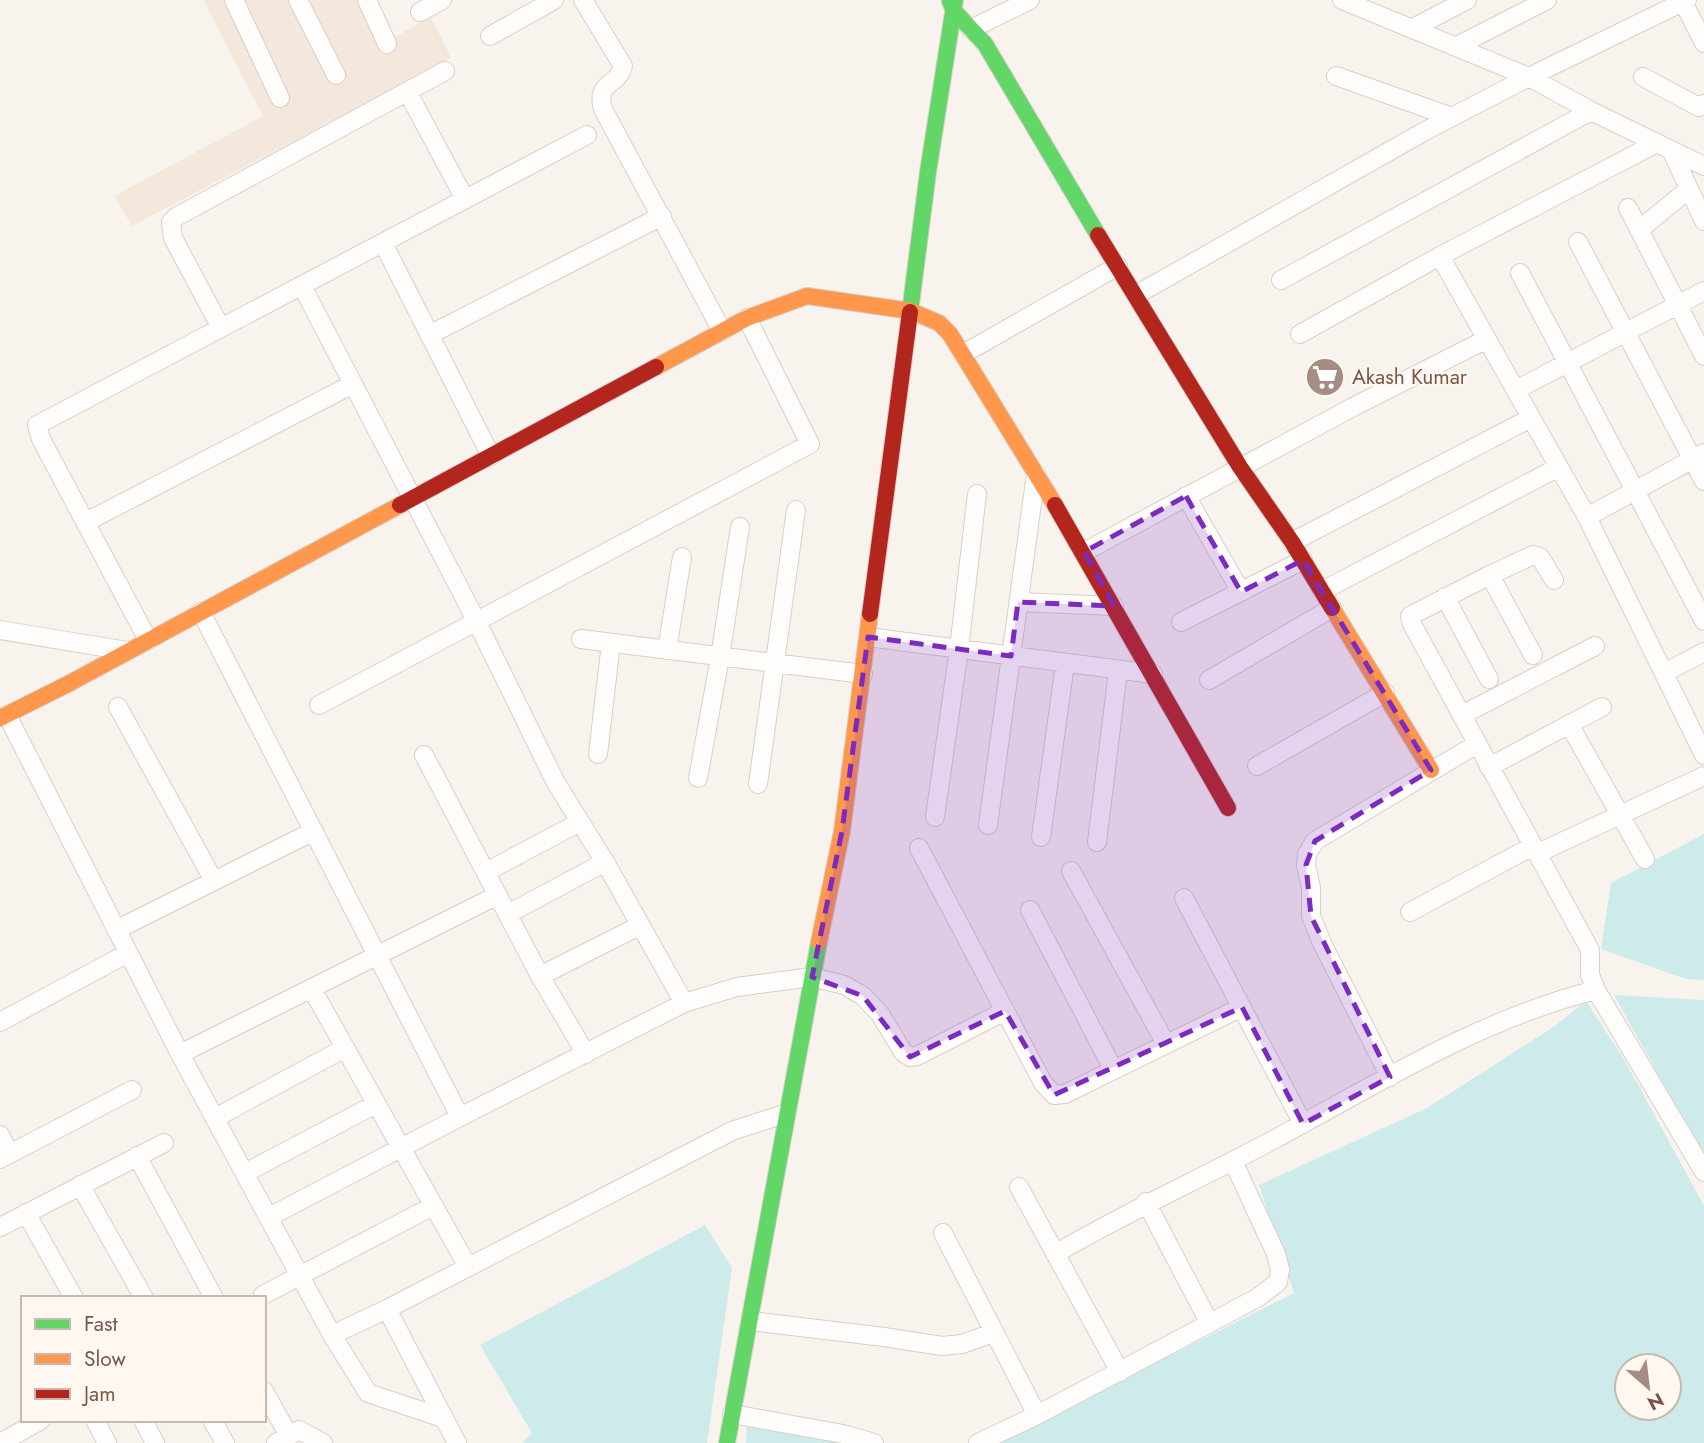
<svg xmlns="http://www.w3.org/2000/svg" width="1704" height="1443" font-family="Jost,sans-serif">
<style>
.residential{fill:#f4e8dd}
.water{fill:#cdebea;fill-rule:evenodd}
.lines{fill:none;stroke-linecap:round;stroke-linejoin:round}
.street-casing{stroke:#d8cfca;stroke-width:20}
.fast-casing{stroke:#d8cec9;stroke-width:18}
.slow-casing{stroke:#d8cec9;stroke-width:18}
.jam-casing{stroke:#d8cec9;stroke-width:18}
.street{stroke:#fefdfc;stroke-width:18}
.fast{stroke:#63d668;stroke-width:16}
.slow{stroke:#ff974d;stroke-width:16}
.jam{stroke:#b3261e;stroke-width:16}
.marked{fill:#7b2cbf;fill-opacity:0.2;stroke:#7b2cbf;stroke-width:5;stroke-dasharray:14 9;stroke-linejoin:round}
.labels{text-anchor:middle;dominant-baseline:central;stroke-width:5;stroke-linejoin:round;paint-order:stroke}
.poi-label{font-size:21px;fill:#7a564a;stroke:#fff8f0;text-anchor:start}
</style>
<rect width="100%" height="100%" fill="#f8f3ed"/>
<path class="residential" d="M203,0H374L393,38L431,17L451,58L132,226L114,196L263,116Z"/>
<path class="water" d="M1704,834V980L1686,979L1601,949L1611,883Z
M1614,995L1704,1000V1157Z
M1586,1001L1624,1059L1704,1206V1443H997L1294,1293L1259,1185L1427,1108L1555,1026ZM1627,1366H1669V1408H1627Z
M705,1225L732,1268L707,1443H522L532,1433L480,1345Z
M747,1424L841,1443H746Z"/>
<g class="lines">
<g class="street-casing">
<path id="street" d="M234,0L280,98
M298,0L336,75
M367,0L387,44
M583,0L623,66C618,87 595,81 603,109L722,331
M1342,0L1529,77L1591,111L1704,166
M1683,2L1704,43
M420,12L442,0
M1413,28L1467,0
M971,29L1030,0
M490,36L554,0
M1457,46L1547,0
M1336,76L1452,117
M1643,77L1699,107L1704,104
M408,93L465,199
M1671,150L1704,221
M1628,208L1704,356
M1639,230L1689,189
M1578,242L1704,481
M383,243L491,456
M1440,256L1587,517L1704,755
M1520,273L1704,621
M1281,280L1591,111
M302,286L477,622L556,783L605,862L684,1003
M1136,295L1425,131L1529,77L1687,0
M221,328L173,238L171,222L176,217L445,71
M1300,334L1440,256L1657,143
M429,335L662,216
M963,354L1118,266
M1516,390L1704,291
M1186,496L1241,592
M1587,517L1704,453
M86,522L353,384
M1292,542L1531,418
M1084,552L1353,407L1487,339
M1488,576L1533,555L1540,557L1554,580
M1322,591L1559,467
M1445,597L1489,679
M1018,602L1114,606
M201,612L460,1117
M1181,622L1303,560
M0,630L127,651
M868,637L1153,674
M581,639L863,674
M148,640L41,439L37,425L587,135
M667,650L682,557
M1533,655L1493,581L1488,576L1410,616L1412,624L1590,950V975L1596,990L1704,1172
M1664,673L1704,652
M1209,680L1332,608
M319,705L810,444L747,318
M118,707L214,881
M7,715L180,1054L332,1335L368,1393L443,1418
M1462,715L1595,646
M1569,724L1645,859
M598,754L611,643
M424,755L540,976L586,1054
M1257,766L1385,693
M1489,767L1602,707
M698,778L720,657L740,527
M758,784L796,510
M935,817L959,649L977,494
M988,825L1036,474
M1041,837L1065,664
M1097,842L1118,671
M919,848L1043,1083L1054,1095L1065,1094L1242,1007
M1538,853L1704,776
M1071,871L1166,1044
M486,872L580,822
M1184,898L1303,1124
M1030,910L1113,1069
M1410,912L1533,846
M508,914L605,862
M116,930L314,831
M540,976L639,926
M312,989L468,1267
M0,1022L128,953
M180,1054L498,895
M1390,1077L1322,943L1311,916V888L1306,865L1307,854L1315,841L1477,744
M215,1118L345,1048
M0,1135L10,1154
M137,1156L214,1298
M0,1159L132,1090
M245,1173L376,1104
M80,1185L144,1298
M1019,1187L1120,1372
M1146,1202L1209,1322
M26,1213L74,1298
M269,1217L460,1117L684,1003L737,987L812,977L844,985L863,996L880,1014L903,1052L910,1057L917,1056L1005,1011
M0,1227L164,1143
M943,1233L1037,1415
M1055,1254C1126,1212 1200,1179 1273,1140C1377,1084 1480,1019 1596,990
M263,1295L433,1206
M387,1309L457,1443
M751,1321L884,1337L942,1346L962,1344L993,1333
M332,1335L387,1309L732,1131L787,1113
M264,1391L289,1436
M732,1414L843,1434L874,1443
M95,1420L107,1443
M143,1420L155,1443
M212,1420L225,1443
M0,1443L41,1420
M276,1443L299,1430L323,1443
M978,1443L1037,1415L1257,1298L1278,1282L1280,1269L1276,1254L1233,1161"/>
</g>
<g class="fast-casing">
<path id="fast" d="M950,1L954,11L985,44L1098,235
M910,312L928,172L955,0
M727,1443L819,942"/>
</g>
<g class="slow-casing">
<path id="slow" d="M656,367L747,318L807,296L911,311L939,323L950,334L1055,505
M1332,608L1431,770
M0,718L68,684L400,505
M819,942L842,831L870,614"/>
</g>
<g class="jam-casing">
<path id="jam" d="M1098,235L1240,467L1292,542L1332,608
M400,505L656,367
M1055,505L1228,808
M870,614L910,312"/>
</g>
<use href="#street" class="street"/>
<use href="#fast" class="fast"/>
<use href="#slow" class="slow"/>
<use href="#jam" class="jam"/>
</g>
<path class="marked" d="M1186,496L1241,592L1303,560L1431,770L1315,841L1306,865L1311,916L1390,1077L1303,1124L1242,1007L1054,1095L1005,1011L910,1057L863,996L812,977L842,831L868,637L1011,656L1018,602L1114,606L1084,552Z"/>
<defs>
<g id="supermarket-disc" transform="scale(2.0125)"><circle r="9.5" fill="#a68d83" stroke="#fff8f0"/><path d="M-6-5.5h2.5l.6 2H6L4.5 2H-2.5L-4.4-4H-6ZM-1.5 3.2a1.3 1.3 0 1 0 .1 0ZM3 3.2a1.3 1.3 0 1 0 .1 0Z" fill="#fff"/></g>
</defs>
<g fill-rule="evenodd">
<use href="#supermarket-disc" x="1325" y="377"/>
</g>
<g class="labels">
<g class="poi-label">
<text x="1352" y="377">Akash Kumar</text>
</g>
</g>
<rect x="21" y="1296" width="245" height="126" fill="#fff8f0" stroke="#cab7ae" stroke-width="2"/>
<rect x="35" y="1319" width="35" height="10" fill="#63d668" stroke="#cab7ae" stroke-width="2"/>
<text x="84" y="1331" font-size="21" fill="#7a564a">Fast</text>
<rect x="35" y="1354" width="35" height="10" fill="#ff974d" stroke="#cab7ae" stroke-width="2"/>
<text x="84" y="1366" font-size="21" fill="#7a564a">Slow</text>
<rect x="35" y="1389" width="35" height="10" fill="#b3261e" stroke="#cab7ae" stroke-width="2"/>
<text x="84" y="1401" font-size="21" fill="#7a564a">Jam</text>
<g transform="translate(1648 1387) rotate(152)"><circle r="33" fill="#fff8f0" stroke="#cab7ae" stroke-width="2"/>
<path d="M0-5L12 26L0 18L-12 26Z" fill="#a68d83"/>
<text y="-10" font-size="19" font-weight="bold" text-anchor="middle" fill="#7a564a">N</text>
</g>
</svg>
